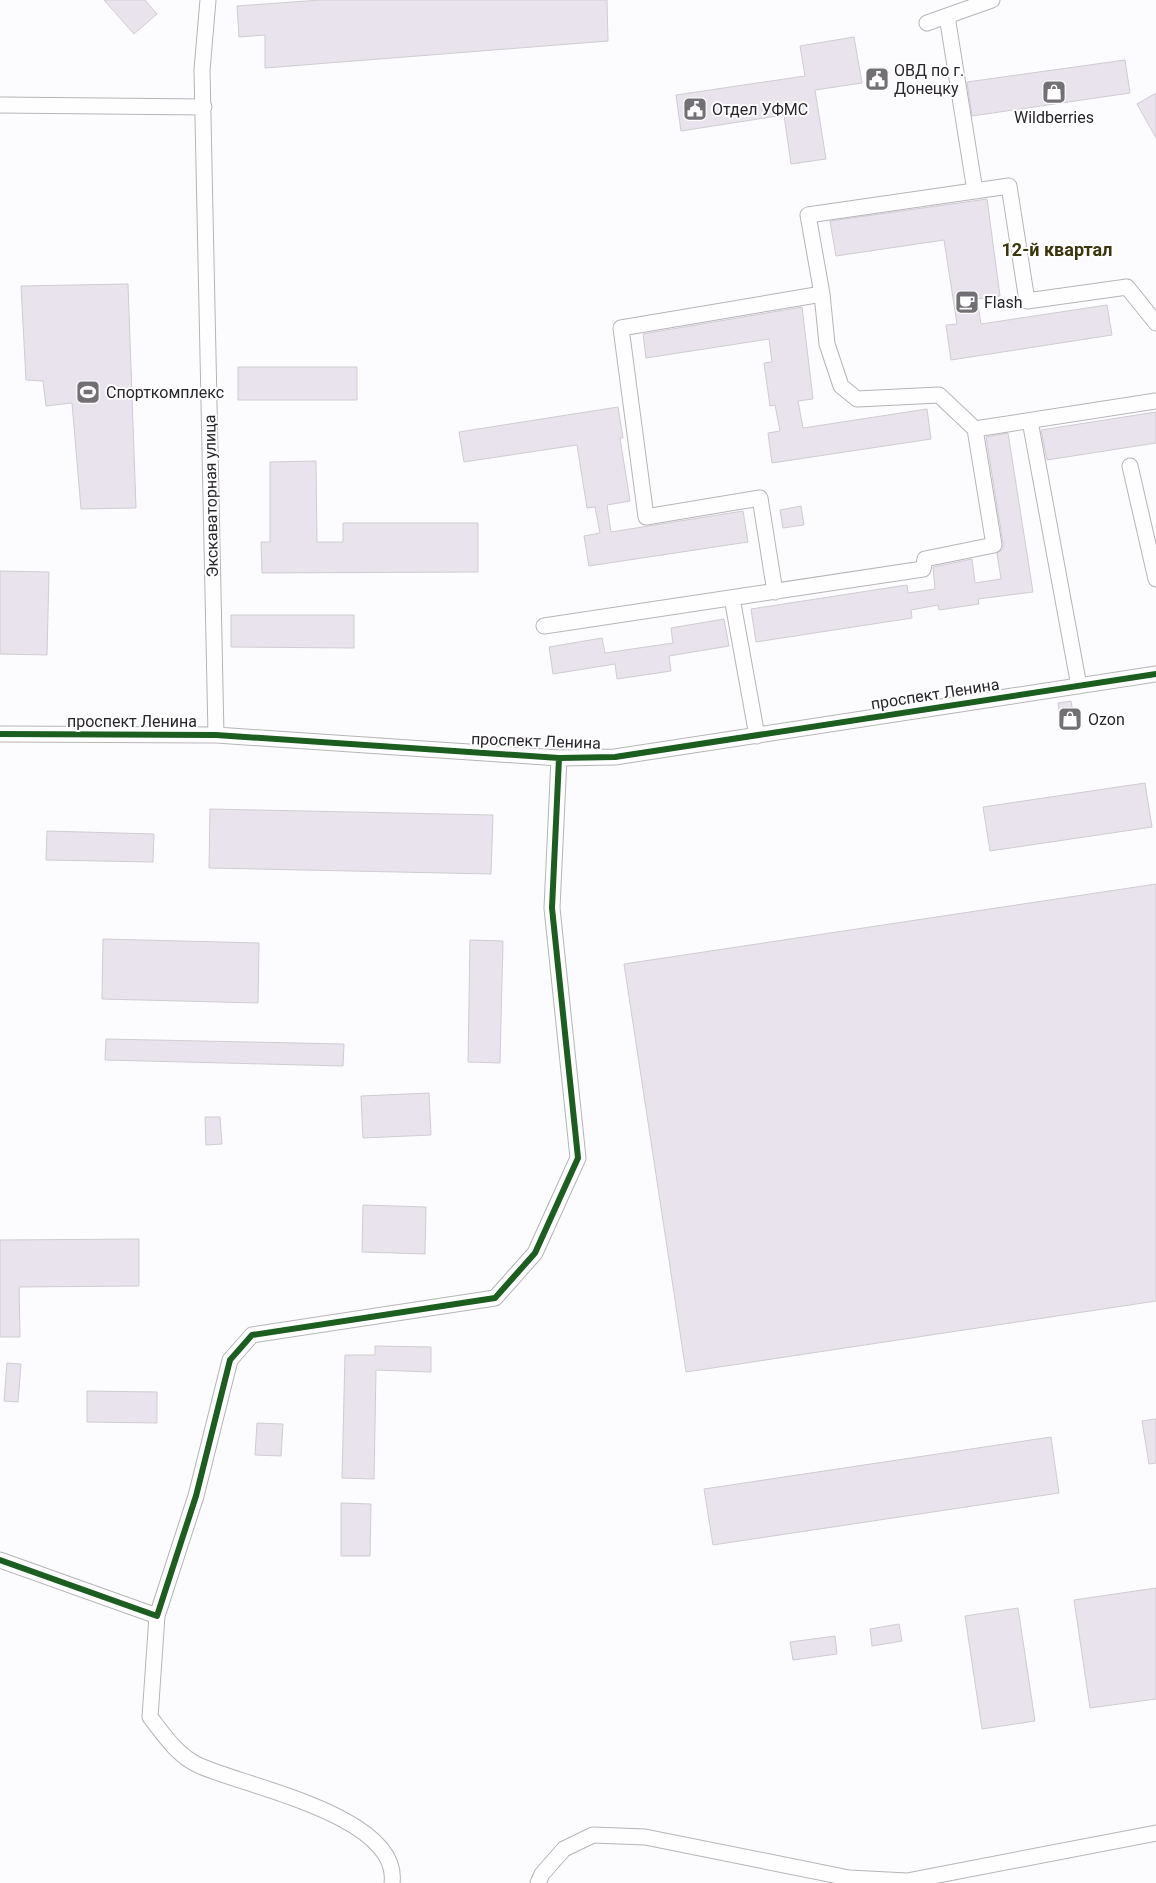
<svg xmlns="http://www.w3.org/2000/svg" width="1156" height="1883" font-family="Roboto,sans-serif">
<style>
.building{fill:#e8e3ec;stroke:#cfcdd1}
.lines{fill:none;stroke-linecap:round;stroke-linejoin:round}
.minor-casing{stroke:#b7b4b8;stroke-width:17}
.minor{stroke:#fffeff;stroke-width:15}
.cycleway-casing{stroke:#fff;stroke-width:9}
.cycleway{stroke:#1b5e20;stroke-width:6}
.labels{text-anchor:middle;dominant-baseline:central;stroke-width:4;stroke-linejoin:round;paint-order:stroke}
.poi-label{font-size:16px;fill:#29252c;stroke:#fff;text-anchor:start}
.street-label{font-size:16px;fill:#29252c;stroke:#fff}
.neighbourhood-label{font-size:18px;font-weight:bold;fill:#3a360b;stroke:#fff}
</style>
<rect width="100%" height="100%" fill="#fcfbfd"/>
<path class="building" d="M104,0H145L157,14L134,34Z
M321,0H607L608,41L265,68V35L239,37L237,6Z
M854,37L862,83L815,90L826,159L791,164L784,115L681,131L676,95L805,76L800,46Z
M1125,60L1130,93L972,116L967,82Z
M1156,93V138L1137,104Z
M987,199L1000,296L977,299L981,324L1107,305L1112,335L951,360L946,325L957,324L944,240L836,256L830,221Z
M128,284L136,508L81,509L72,403L46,406L43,381L26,380L21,286Z
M802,307L813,399L798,401L803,428L927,409L931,439L772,463L768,433L780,431L775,405L770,406L764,363L772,362L769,339L646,358L643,334Z
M238,367H357V400H238Z
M618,407L623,438H620L630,501L607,505L611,532L743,511L748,542L589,566L584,536L600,533L595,507L587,508L577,445L464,462L459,432Z
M1156,412V443L1047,460L1041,430Z
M1008,433L1033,592L978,599L979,604L939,610L938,605L911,610L912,618L756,642L751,609L907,585L908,593L935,589L933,567L972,559L975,583L1001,579L997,553L1003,549V543L986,437Z
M316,461L317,542H343V523H478V572L262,573L261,542H270V462Z
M801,506L804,525L783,528L780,510Z
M0,571L49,572L47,655L0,654Z
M231,615H354V648L231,647Z
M724,619L729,646L669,656L671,671L617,679L615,664L553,674L549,647L602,638L605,653L673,643L671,628Z
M1071,701L1075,723L1061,725L1058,703Z
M1145,783L1152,827L990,851L983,807Z
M210,809L493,815L491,874L209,868Z
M47,831L154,834L153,862L46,860Z
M1156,884V1301L686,1372L624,964Z
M103,939L259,943L258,1003L102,999Z
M470,940L503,941L500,1063L468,1062Z
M106,1039L344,1044L343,1066L105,1060Z
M429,1093L431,1135L363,1138L361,1096Z
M205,1117H220L222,1144L206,1145Z
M363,1205L426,1207L425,1254L362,1252Z
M139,1239V1286L19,1287L20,1337H0V1240Z
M375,1346L431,1347V1372L376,1370L374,1479L342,1478L345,1355H375Z
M7,1363L21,1364L18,1402L4,1401Z
M87,1391L157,1392V1423L87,1422Z
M1156,1419V1463L1149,1464L1142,1421Z
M257,1423L283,1424L281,1456L255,1455Z
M1051,1437L1059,1493L713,1545L704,1489Z
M341,1503L371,1504L370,1556H341Z
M1156,1588V1699L1090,1708L1074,1600Z
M1018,1608L1035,1721L982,1729L965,1616Z
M899,1624L902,1641L872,1646L870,1629Z
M835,1636L837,1654L793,1660L790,1642Z"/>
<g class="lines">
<g class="minor-casing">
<path id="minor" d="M208,0L202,70L216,735
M947,16L975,191
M927,23L992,0
M0,105L204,107
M1030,421L1079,686
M975,429L1156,401
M1130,466L1156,579
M775,592L760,498L646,517L621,328L822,294L808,215L1009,186L1027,301L1127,287L1156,323
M732,598L757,736
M544,626L923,569L925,559L994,545L975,429L939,395L857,399L841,386L827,344L822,294
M0,734L216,735L559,758L615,757L1156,674
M0,1560L157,1616L196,1496L230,1360L252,1335L495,1298L535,1253L578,1158L552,908L559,758
M157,1616L150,1717C164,1735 177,1755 198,1765C242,1786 401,1815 392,1883
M538,1883L542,1874L564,1849L593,1835L645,1837L849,1878L907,1881L1156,1833"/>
</g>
<use href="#minor" class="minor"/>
<g class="cycleway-casing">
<path id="cycleway" d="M0,734L216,735L559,758L615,757L1156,674
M0,1560L157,1616L196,1496L230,1360L252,1335L495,1298L535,1253L578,1158L552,908L559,758"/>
</g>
<use href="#cycleway" class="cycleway"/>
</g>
<defs>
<g id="civic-square" transform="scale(1.25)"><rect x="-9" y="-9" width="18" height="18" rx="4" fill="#737075" stroke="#fff"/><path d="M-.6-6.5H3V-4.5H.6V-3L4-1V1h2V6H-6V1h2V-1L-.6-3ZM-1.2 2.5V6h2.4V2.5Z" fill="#fff"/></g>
<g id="shop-square" transform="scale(1.25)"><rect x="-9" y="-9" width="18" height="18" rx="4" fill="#737075" stroke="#fff"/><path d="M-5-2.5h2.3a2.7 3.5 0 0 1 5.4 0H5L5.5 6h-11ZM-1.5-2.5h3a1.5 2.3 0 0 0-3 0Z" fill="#fff"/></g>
<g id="cafe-square" transform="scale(1.25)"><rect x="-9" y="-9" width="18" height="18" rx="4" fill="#737075" stroke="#fff"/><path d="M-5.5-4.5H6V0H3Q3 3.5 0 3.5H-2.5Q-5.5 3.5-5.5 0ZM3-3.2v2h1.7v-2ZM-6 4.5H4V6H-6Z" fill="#fff"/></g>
<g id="stadium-square" transform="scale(1.25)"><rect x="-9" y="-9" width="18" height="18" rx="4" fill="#737075" stroke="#fff"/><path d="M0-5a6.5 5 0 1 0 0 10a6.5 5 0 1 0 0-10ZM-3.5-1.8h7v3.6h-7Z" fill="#fff"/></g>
</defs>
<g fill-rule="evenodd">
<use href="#civic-square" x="877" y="79"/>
<use href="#shop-square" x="1054" y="92"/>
<use href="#civic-square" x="695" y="109"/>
<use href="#cafe-square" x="967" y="302"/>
<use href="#stadium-square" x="88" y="392"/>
<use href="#shop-square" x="1070" y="719"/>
</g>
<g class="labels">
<g class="poi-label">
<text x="894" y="70">ОВД по г.<tspan x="894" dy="18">Донецку</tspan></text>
<text x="712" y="109">Отдел УФМС</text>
<text x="1054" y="117" text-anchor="middle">Wildberries</text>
<text x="984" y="302">Flash</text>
<text x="106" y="392">Спорткомплекс</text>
<text x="1088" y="719">Ozon</text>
</g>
<g class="street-label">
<text transform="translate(211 496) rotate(-91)">Экскаваторная улица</text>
<text transform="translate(935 694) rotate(-9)">проспект Ленина</text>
<text x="132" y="721">проспект Ленина</text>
<text transform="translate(536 741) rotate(2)">проспект Ленина</text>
</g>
<g class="neighbourhood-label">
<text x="1057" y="249">12-й квартал</text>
</g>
</g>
</svg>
